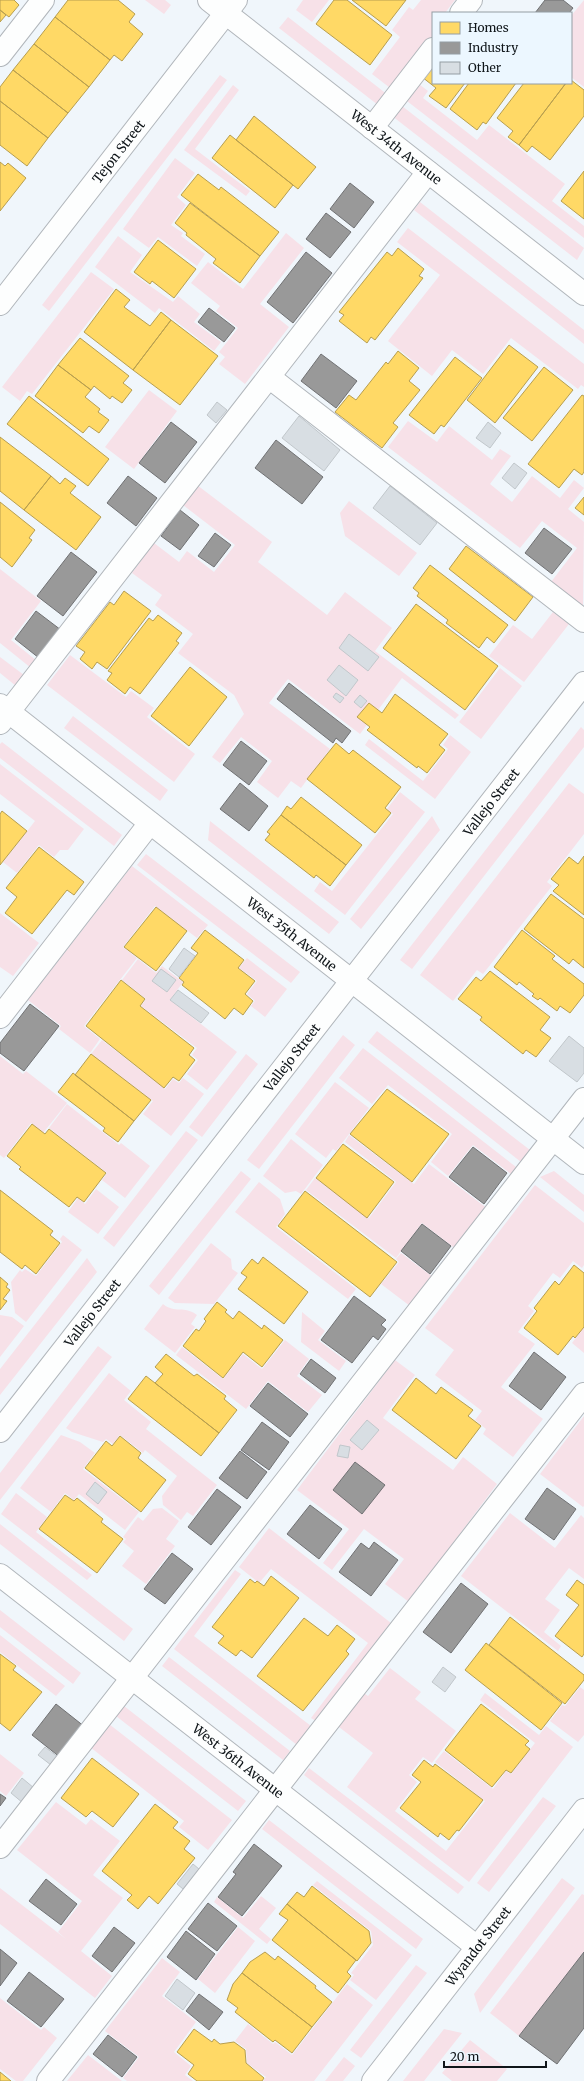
<svg xmlns="http://www.w3.org/2000/svg" width="584" height="2081" font-family="Merriweather,serif">
<style>
.grass{fill:#f7e1e8}
.homes{fill:#ffd966;stroke:#b79e4f}
.industry{fill:#999;stroke:#707173}
.building{fill:#d8dee3;stroke:#c1c7cb}
.lines{fill:none;stroke-linecap:round;stroke-linejoin:round}
.minor-casing{stroke:#b1b6bb;stroke-width:24}
.minor{stroke:#fdfefe;stroke-width:22}
.labels{text-anchor:middle;dominant-baseline:central;stroke-width:4;stroke-linejoin:round;paint-order:stroke}
.street-label{font-size:13px;fill:#0f1519;stroke:#ecf7ff}
</style>
<rect width="100%" height="100%" fill="#f0f6fb"/>
<path class="grass" d="M145,0H165L171,5L164,14Z
M303,0H329L312,22L296,10Z
M421,0H455L445,13H433V58L415,81L428,91L423,98L477,140L489,125L565,184L552,201L584,226V238L372,74L400,37L392,30L409,7L413,10Z
M584,0V87L571,77V16Z
M288,17L584,248L577,260L279,28Z
M220,75L227,80L49,311L42,305Z
M233,85L239,90L195,149L250,191L246,196L184,150Z
M175,158L195,173L177,197L186,205L171,225L183,233L181,236L205,254L197,266L158,237L149,248L123,229Z
M420,202L584,330V344L414,210Z
M408,228L584,364V387L581,385L578,389L511,338L483,374L452,350L432,376L388,341L440,275L397,242Z
M286,233L304,248L260,304L289,327L245,384L219,364L225,357L219,352L238,328L216,311L220,306L191,283L208,262L243,289Z
M118,236L142,255L130,272L173,302L178,296L200,314L194,322L221,342L214,351L159,308L155,313L95,267Z
M91,272L114,289L32,394L27,391L20,401L2,387Z
M149,390L177,411L134,469L105,447Z
M408,421L437,442L449,426L492,460L500,449L511,456L490,484L512,502L532,476L560,498L574,480L584,488L568,509L584,522L583,606L551,582L577,548L542,521L520,548L388,447Z
M197,485L272,542L258,562L327,615L345,592L392,628L375,651L459,715L455,719L402,678L360,734L288,679L269,703L330,749L301,788L291,781L278,798L257,782L272,761L241,737L220,763L212,757L244,714L234,695L178,653L193,634L155,605L162,595L132,573L154,543L179,562L187,551L214,572L235,545L183,505Z
M349,501L417,553L399,576L345,536L340,513Z
M0,569L41,601L11,640L37,661L31,668L0,643Z
M553,612L569,624L524,682L489,656L513,625L532,639Z
M70,655L126,697L131,691L154,708L147,717L195,754L174,782L47,685Z
M0,657L24,675L16,686L0,673Z
M500,668L522,686L481,739L459,722Z
M73,716L168,790L160,801L64,728Z
M581,727L584,730V747L412,969L400,960Z
M450,735L471,752L435,799L365,745L369,739L423,781L448,749L443,745Z
M2,742L122,835L114,846L0,758V744Z
M0,764L84,829L68,850H60L54,857L39,845L17,873L3,862L35,821L0,794Z
M569,783L584,794V834L547,882L552,886L483,974L477,970L453,1001L420,975Z
M400,792L425,812L345,915L314,891L320,882L332,891L393,814L387,809Z
M432,816L440,830L361,929L350,919Z
M210,821L339,922L329,934L208,840Z
M146,854L300,972L291,983L137,865Z
M132,866L208,925L197,938L155,906L123,947L137,958L84,1026L100,1039L90,1053L59,1029L61,1026L28,1000Z
M0,913L39,943L13,976L0,967Z
M247,958L287,989L265,1017L251,1006L255,1001L247,994L257,981L239,968Z
M138,959L156,973L162,966L183,982L170,1000L237,1052L207,1090L187,1074L198,1060L192,1055L197,1048L141,1006L146,999L122,980Z
M377,1031L530,1150L521,1162L368,1042Z
M343,1035L355,1045L259,1169L247,1160Z
M102,1040L165,1089L173,1079L179,1083L183,1078L204,1094L171,1136L143,1114L153,1101L91,1054Z
M363,1048L516,1167L511,1174L473,1145L448,1176L431,1162L452,1134L388,1085L372,1104L339,1078Z
M246,1054L258,1064L202,1137L189,1127Z
M0,1056L23,1074L26,1071L67,1103L43,1133L31,1123L4,1158L0,1155Z
M335,1082L369,1108L336,1151L333,1149L326,1158L295,1134Z
M67,1104L119,1145L121,1143L150,1166L125,1198L102,1180L107,1173L49,1128Z
M186,1131L198,1140L114,1247L103,1238Z
M349,1135L414,1184L429,1164L488,1209L457,1250L422,1223L396,1258L306,1190L315,1178L369,1218L396,1182L345,1142Z
M291,1139L323,1165L301,1194L296,1191L285,1193L263,1176Z
M241,1171L251,1179L159,1295L149,1286Z
M554,1171L584,1195V1212L540,1177Z
M259,1182L280,1199L285,1214L276,1227L356,1289L348,1299L235,1212Z
M535,1185L584,1223V1265L582,1268L573,1261L560,1278L553,1273L528,1306L534,1311L518,1332L535,1344L501,1387L543,1419L513,1457L483,1434L486,1429L475,1420L482,1411L435,1375L454,1350L425,1328Z
M96,1189L119,1207L98,1234L68,1212L78,1198L85,1204Z
M63,1235L82,1250L26,1322L15,1313L11,1282L20,1270L22,1272L25,1269L36,1276L62,1242L60,1239Z
M211,1243L231,1259L232,1269L238,1273L214,1304L175,1303L168,1298Z
M401,1253L433,1277L410,1306L381,1284L399,1262L396,1259Z
M87,1258L97,1272L0,1395V1369Z
M163,1304C175,1314 184,1305 197,1315L191,1324L195,1327L175,1353L144,1329Z
M302,1312L325,1331L318,1340L346,1361L339,1371L301,1342Z
M0,1315L12,1317L24,1326L0,1357Z
M584,1327V1353L572,1343Z
M285,1340L309,1359L297,1376L322,1395L308,1412L268,1381L246,1409L176,1355L182,1347L223,1379L243,1354L262,1369Z
M98,1346L112,1357L0,1500V1473Z
M395,1360L415,1375L383,1418L453,1470L463,1457L497,1484L409,1602L385,1584L404,1559L364,1529L332,1570L323,1563L349,1529L297,1490Z
M109,1373L131,1391L124,1400L151,1422L146,1429L217,1485L193,1516L187,1512L181,1520L163,1505L162,1496L177,1476L145,1450L143,1453L120,1435L113,1444L106,1439L103,1442L72,1432L66,1428Z
M584,1416V1506L583,1507L540,1474Z
M61,1435L80,1442L95,1453L83,1469L139,1512L125,1530L79,1494L74,1500L65,1493L51,1512L20,1488Z
M16,1493L47,1517L36,1532L92,1575L87,1580L1,1514Z
M162,1508L179,1521L166,1539L175,1546L146,1584L122,1566L134,1551L123,1542L126,1539L123,1537L138,1517L143,1521L153,1509Z
M510,1513L555,1548L581,1515L584,1518V1579L569,1568L545,1599L560,1610L544,1632L561,1646L558,1651L461,1576Z
M0,1524L133,1629L124,1641L0,1544Z
M269,1528L391,1623L316,1721L311,1718L368,1643L271,1569L259,1583L239,1567Z
M235,1570L241,1574L194,1636L311,1726L297,1745L174,1649Z
M0,1610L81,1673L73,1684L0,1627Z
M0,1635L65,1686L56,1696L0,1652Z
M169,1657L290,1751L283,1760L162,1666Z
M390,1668L421,1692L415,1699L456,1731L432,1763L423,1757L409,1775L417,1782L395,1811L446,1851L485,1801L435,1762L444,1751L493,1789L506,1771L511,1774L535,1743L480,1700L485,1693L539,1735L546,1726L573,1747L469,1882L347,1787L373,1753L335,1724L361,1691L368,1696Z
M580,1687L584,1690V1735L578,1742L550,1721L562,1705L565,1706Z
M124,1706L246,1801L238,1811L116,1716Z
M109,1724L232,1820L208,1850L179,1827L184,1821L90,1747Z
M0,1754L24,1773L6,1796L0,1791Z
M309,1768L464,1887L458,1894L304,1775Z
M543,1797L556,1806L489,1892L477,1883Z
M56,1802L86,1825L91,1819L120,1841L93,1875L123,1898L81,1951L112,1976L95,1998L0,1924V1888L66,1939L58,1932L82,1901L17,1850Z
M269,1820L423,1939L416,1949L262,1829Z
M562,1878L575,1888L480,2013L474,1994Z
M317,1881L412,1955L376,2000L350,1980L354,1975L351,1973L373,1945L371,1931L313,1885Z
M582,1894L584,1895V1952L519,2036L490,2013Z
M261,1896L276,1908L259,1929L271,1939L267,1944L214,1902L217,1897L243,1918Z
M238,1927L255,1941L215,1993L198,1979Z
M162,1958L180,1972L162,1996L196,2022L174,2052L191,2066L185,2075L193,2081H127L123,2078L139,2057L105,2031Z
M416,1965L427,1973L361,2058L350,2050Z
M347,1984L373,2005L314,2081H263L266,2077L247,2063L246,2049L235,2041L248,2024L273,2044L275,2042L292,2055Z
M0,1998L41,2030L44,2027L57,2038L23,2081H16L0,2069Z
M444,2029L462,2033L424,2081H403Z
M470,2040L507,2069L497,2081H452L442,2073Z
M88,2055L122,2081H67Z
M344,2057L355,2066L343,2081H325Z"/>
<path class="homes" d="M0,0H14L19,5L9,17L0,10Z
M68,0H118L135,14L129,22L143,34L122,61L114,55L110,60L55,17Z
M334,0H347L392,35L370,65L316,24Z
M352,0H406L386,26Z
M0,10L6,15L0,22Z
M55,17L110,60L89,87L34,44Z
M34,44L89,87L68,113L13,70Z
M433,63V83H465L446,108L429,96L436,88L422,77Z
M13,70L68,113L48,138L0,101V87Z
M571,80L584,90V116L550,160L532,146L527,152L519,145L566,83H571Z
M469,83H516L486,124L483,122L477,130L450,109Z
M524,83H566L519,145L508,137L513,131L497,118Z
M0,101L48,138L27,166L0,145Z
M254,116L316,167L298,189L236,140Z
M230,135L293,185L275,208L212,158Z
M0,162L5,166L8,163L26,178L0,211Z
M584,171V219L561,201Z
M198,174L219,190L221,187L279,232L260,256L181,195Z
M190,203L260,256L240,283L213,263L216,259L186,235L187,233L175,223Z
M158,240L196,269L174,298L152,281L150,284L134,272Z
M398,248L424,269L419,276L423,278L375,340L371,337L367,343L339,321L344,315L339,312L387,252L392,256Z
M116,289L130,300L124,307L150,326L161,312L171,320L133,370L84,332Z
M171,320L218,356L180,405L133,370Z
M80,338L129,376L123,383L132,390L122,403L112,396L110,399L94,386L91,390L58,365Z
M509,345L538,367L495,423L467,400Z
M398,351L419,368L409,381L420,390L393,423L398,427L382,448L335,412L349,395L356,400L386,362L388,364Z
M455,357L482,378L444,427L441,425L434,434L409,415Z
M58,365L91,390L85,397L100,409L98,412L109,420L99,433L89,426L83,433L35,396Z
M544,367L573,390L532,441L503,418Z
M582,395L584,396V472L582,475L574,469L559,488L528,464Z
M29,396L109,459L88,486L7,424Z
M0,437L51,476L24,510L0,491Z
M51,476L60,484L65,478L76,486L70,493L101,517L76,550L24,510Z
M584,497V515L575,508Z
M0,502L35,530L29,538L32,540L12,567L0,557Z
M466,546L533,597L515,621L449,569Z
M430,565L508,625L494,643L487,637L479,648L446,623L448,620L417,596L419,593L413,588Z
M124,591L151,611L107,669L97,662L92,669L80,659L85,652L76,646L110,602L114,605Z
M416,604L498,666L465,710L383,648Z
M158,615L182,633L176,641L179,643L140,694L130,687L125,694L107,680L112,673L108,671L149,618L153,621Z
M190,667L227,697L189,746L151,716Z
M395,694L448,734L439,745L445,750L427,773L418,766L417,768L367,730L370,727L357,717L369,703L382,713Z
M336,743L349,754L353,750L401,787L385,808L391,813L375,833L307,779Z
M301,797L362,845L346,865L281,815L287,806L291,809Z
M2,811L27,831L0,865V814Z
M281,815L346,865L330,886L316,875L314,878L265,840L270,834L267,832Z
M39,847L84,882L74,895L67,890L32,934L5,913L17,897L6,888Z
M584,856V915L553,891L559,885L551,879L569,857L578,864Z
M551,894L584,919V968L573,959L569,964L524,929Z
M156,907L187,931L156,971L124,947Z
M205,930L244,960L238,968L255,981L245,994L253,1001L243,1015L234,1008L225,1019L182,985L184,982L179,978L198,953L191,948Z
M522,930L555,956L552,959L584,984V995L570,1013L560,1006L557,1011L540,998L538,1000L532,996L534,994L519,982L517,985L494,967Z
M490,971L550,1017L540,1030L551,1038L536,1057L526,1050L523,1054L480,1020L482,1017L458,999L476,977L481,981Z
M121,980L145,999L140,1006L194,1048L189,1055L195,1060L179,1081L173,1077L164,1088L86,1026Z
M91,1054L151,1100L134,1121L75,1075Z
M73,1073L134,1121L118,1142L103,1131L105,1128L58,1092Z
M387,1089L449,1134L412,1182L350,1134Z
M32,1124L45,1134L49,1129L106,1173L84,1202L77,1197L69,1207L19,1169L21,1167L7,1156Z
M343,1144L394,1182L367,1218L316,1178Z
M0,1190L53,1231L50,1235L60,1243L36,1274L25,1265L22,1269L0,1252Z
M305,1191L397,1262L370,1297L278,1226Z
M263,1257L308,1292L284,1324L238,1289L247,1277L241,1273L252,1259L258,1264Z
M574,1265L584,1273V1327L575,1338L573,1336L558,1355L524,1328L537,1311L534,1308L555,1281L559,1285Z
M0,1277L8,1284L6,1287L10,1290L3,1299L7,1301L0,1310Z
M217,1302L227,1310L225,1312L233,1319L239,1311L262,1329L264,1325L283,1340L262,1367L243,1352L223,1378L183,1346L196,1329L199,1331L206,1321L204,1319Z
M166,1354L194,1376L197,1374L226,1396L224,1399L237,1410L219,1433L155,1383L163,1374L155,1367Z
M146,1376L219,1433L201,1456L128,1399Z
M416,1378L436,1394L441,1387L473,1410L468,1416L481,1426L456,1459L392,1410Z
M120,1436L141,1453L138,1458L166,1480L141,1512L85,1468L106,1441L112,1446Z
M65,1495L74,1501L77,1498L103,1519L101,1522L123,1539L97,1573L39,1529Z
M271,1576L299,1598L252,1658L241,1650L236,1656L218,1643L224,1636L212,1627L250,1579L255,1583L257,1581L264,1586Z
M577,1580L584,1585V1654L582,1657L555,1636L579,1605L566,1595Z
M510,1617L584,1675V1680L565,1704L489,1645Z
M304,1618L328,1636L337,1625L355,1639L346,1651L349,1654L303,1711L257,1676Z
M486,1643L562,1703L541,1730L465,1670Z
M0,1654L16,1666L13,1670L42,1692L10,1731L0,1723Z
M481,1704L529,1741L525,1745L530,1749L511,1773L506,1770L492,1787L445,1750Z
M92,1758L139,1794L113,1827L92,1811L86,1817L61,1798Z
M424,1760L433,1767L435,1764L483,1800L459,1831L457,1830L449,1840L440,1833L438,1837L400,1808L421,1782L412,1775Z
M155,1804L178,1822L173,1828L190,1841L184,1849L195,1858L158,1904L149,1896L138,1909L127,1900L132,1895L102,1871Z
M312,1886L369,1931L371,1943L357,1961L287,1904L297,1892L304,1897Z
M287,1904L356,1960L347,1972L351,1976L338,1993L272,1940L288,1920L279,1914Z
M265,1952L275,1960L278,1956L316,1986L315,1988L332,2002L312,2027L242,1973L250,1962Z
M242,1973L312,2027L292,2053L275,2040L273,2042L235,2012L238,2008L227,2000L233,1984Z
M194,2029L212,2042L214,2039L220,2044L234,2042L245,2050L246,2063L264,2078L262,2081H197L188,2074L194,2065L177,2052Z
M0,2072L11,2081H0Z"/>
<path class="industry" d="M545,0H563L573,8L569,13H535Z
M350,183L374,202L354,228L330,209Z
M326,213L351,232L330,258L306,239Z
M306,252L332,273L293,323L267,302Z
M209,308L235,328L224,342L198,322Z
M321,354L357,381L336,408L301,381Z
M171,422L197,442L165,483L139,463Z
M276,440L323,477L302,504L255,468Z
M128,476L157,498L136,526L107,503Z
M180,510L199,525L180,550L161,536Z
M544,528L572,549L552,574L525,553Z
M215,533L231,545L214,567L198,556Z
M71,552L97,572L63,616L37,596Z
M36,611L61,630L39,658L15,639Z
M289,683L351,731L342,743L336,738L333,743L277,699Z
M241,741L267,761L249,785L223,765Z
M240,783L268,806L249,831L220,809Z
M30,1004L59,1026L24,1071L0,1053V1043Z
M473,1147L507,1173L484,1204L449,1177Z
M422,1224L451,1246L430,1274L401,1251Z
M354,1296L386,1320L381,1325L386,1329L378,1340L373,1336L352,1363L321,1340Z
M534,1352L566,1377L541,1410L509,1386Z
M311,1359L336,1378L325,1393L300,1374Z
M268,1383L308,1414L290,1437L250,1406Z
M262,1422L289,1442L269,1470L241,1450Z
M240,1451L267,1472L247,1499L219,1478Z
M355,1462L385,1485L362,1514L333,1490Z
M547,1488L576,1509L554,1540L525,1519Z
M217,1489L241,1507L211,1545L188,1527Z
M310,1505L342,1529L319,1559L287,1534Z
M374,1542L398,1560L371,1596L339,1572L361,1543L369,1549Z
M172,1553L193,1569L165,1604L144,1589Z
M461,1583L488,1604L451,1653L423,1632Z
M56,1704L85,1727L61,1758L32,1735Z
M0,1794L6,1798L0,1806Z
M254,1844L282,1866L242,1916L218,1897L236,1874L233,1872Z
M46,1879L77,1904L61,1925L29,1901Z
M208,1903L237,1926L217,1951L188,1929Z
M114,1927L135,1943L112,1972L92,1956Z
M186,1931L215,1954L196,1980L167,1957Z
M0,1949L17,1963L0,1986Z
M584,1952V2028L557,2064L519,2036Z
M29,1972L64,1999L41,2027L7,2001Z
M199,1994L223,2012L209,2030L186,2011Z
M108,2035L137,2057L122,2077L93,2054Z"/>
<path class="building" d="M217,402L227,410L216,423L207,415Z
M299,416L340,450L324,471L282,438Z
M488,422L501,433L490,448L476,438Z
M514,463L527,473L515,489L502,478Z
M390,486L437,523L420,545L373,508Z
M349,634L379,657L368,671L339,648Z
M339,665L358,680L346,696L327,680Z
M336,693L344,698L340,703L333,697Z
M360,695L367,701L361,708L354,702Z
M184,948L195,956L179,977L169,969Z
M161,969L176,980L167,992L152,981Z
M178,990L209,1013L201,1023L170,1000Z
M569,1036L584,1048V1073L577,1082L549,1061Z
M367,1420L379,1430L362,1450L350,1440Z
M340,1445L350,1447L348,1458L337,1456Z
M95,1482L107,1492L98,1504L86,1494Z
M443,1667L456,1677L445,1692L432,1682Z
M45,1747L58,1757L51,1765L38,1755Z
M22,1778L34,1788L23,1803L11,1793Z
M193,1864L199,1869L183,1889L177,1884Z
M177,1979L195,1993L183,2010L165,1996Z"/>
<g class="lines">
<g class="minor-casing">
<g id="minor">
<path id="s1" d="M209,0L584,294"/>
<path d="M461,13L471,0"/>
<path d="M0,55L43,0"/>
<path d="M372,128L433,49"/>
<path id="s2" d="M0,304L236,0"/>
<path d="M269,377L584,621"/>
<path id="s3" d="M0,705L584,1163"/>
<path d="M0,723L428,172"/>
<path d="M0,1017L150,823"/>
<path id="s4" d="M0,1431L584,683"/>
<path id="s5" d="M0,1575L477,1947"/>
<path d="M0,1847L584,1099"/>
<path d="M48,2081L584,1394"/>
<path id="s6" d="M373,2081L584,1810"/>
</g>
</g>
<use href="#minor" class="minor"/>
</g>
<g class="labels">
<g class="street-label">
<text stroke="none"><textPath href="#s1" startOffset="238">West 34th Avenue</textPath></text>
<text stroke="none"><textPath href="#s2" startOffset="193">Tejon Street</textPath></text>
<text stroke="none"><textPath href="#s4" startOffset="798">Vallejo Street</textPath></text>
<text stroke="none"><textPath href="#s3" startOffset="371">West 35th Avenue</textPath></text>
<text stroke="none"><textPath href="#s4" startOffset="474">Vallejo Street</textPath></text>
<text stroke="none"><textPath href="#s4" startOffset="150">Vallejo Street</textPath></text>
<text stroke="none"><textPath href="#s5" startOffset="302">West 36th Avenue</textPath></text>
<text stroke="none"><textPath href="#s6" startOffset="171">Wyandot Street</textPath></text>
</g>
</g>
<rect x="432" y="12" width="140" height="72" fill="#ecf7ff" stroke="#949da3"/>
<rect x="440" y="22" width="20" height="12" fill="#ffd966" stroke="#949da3"/>
<text x="468" y="32" font-size="12" fill="#0f1519">Homes</text>
<rect x="440" y="42" width="20" height="12" fill="#999999" stroke="#949da3"/>
<text x="468" y="52" font-size="12" fill="#0f1519">Industry</text>
<rect x="440" y="62" width="20" height="12" fill="#d8dee3" stroke="#949da3"/>
<text x="468" y="72" font-size="12" fill="#0f1519">Other</text>
<path d="M444 2061v6h102v-6" fill="none" stroke="#0f1519" stroke-width="2"/>
<text x="450" y="2061" font-size="12" fill="#0f1519" stroke="#ecf7ff" stroke-width="3" paint-order="stroke">20 m</text>
</svg>
